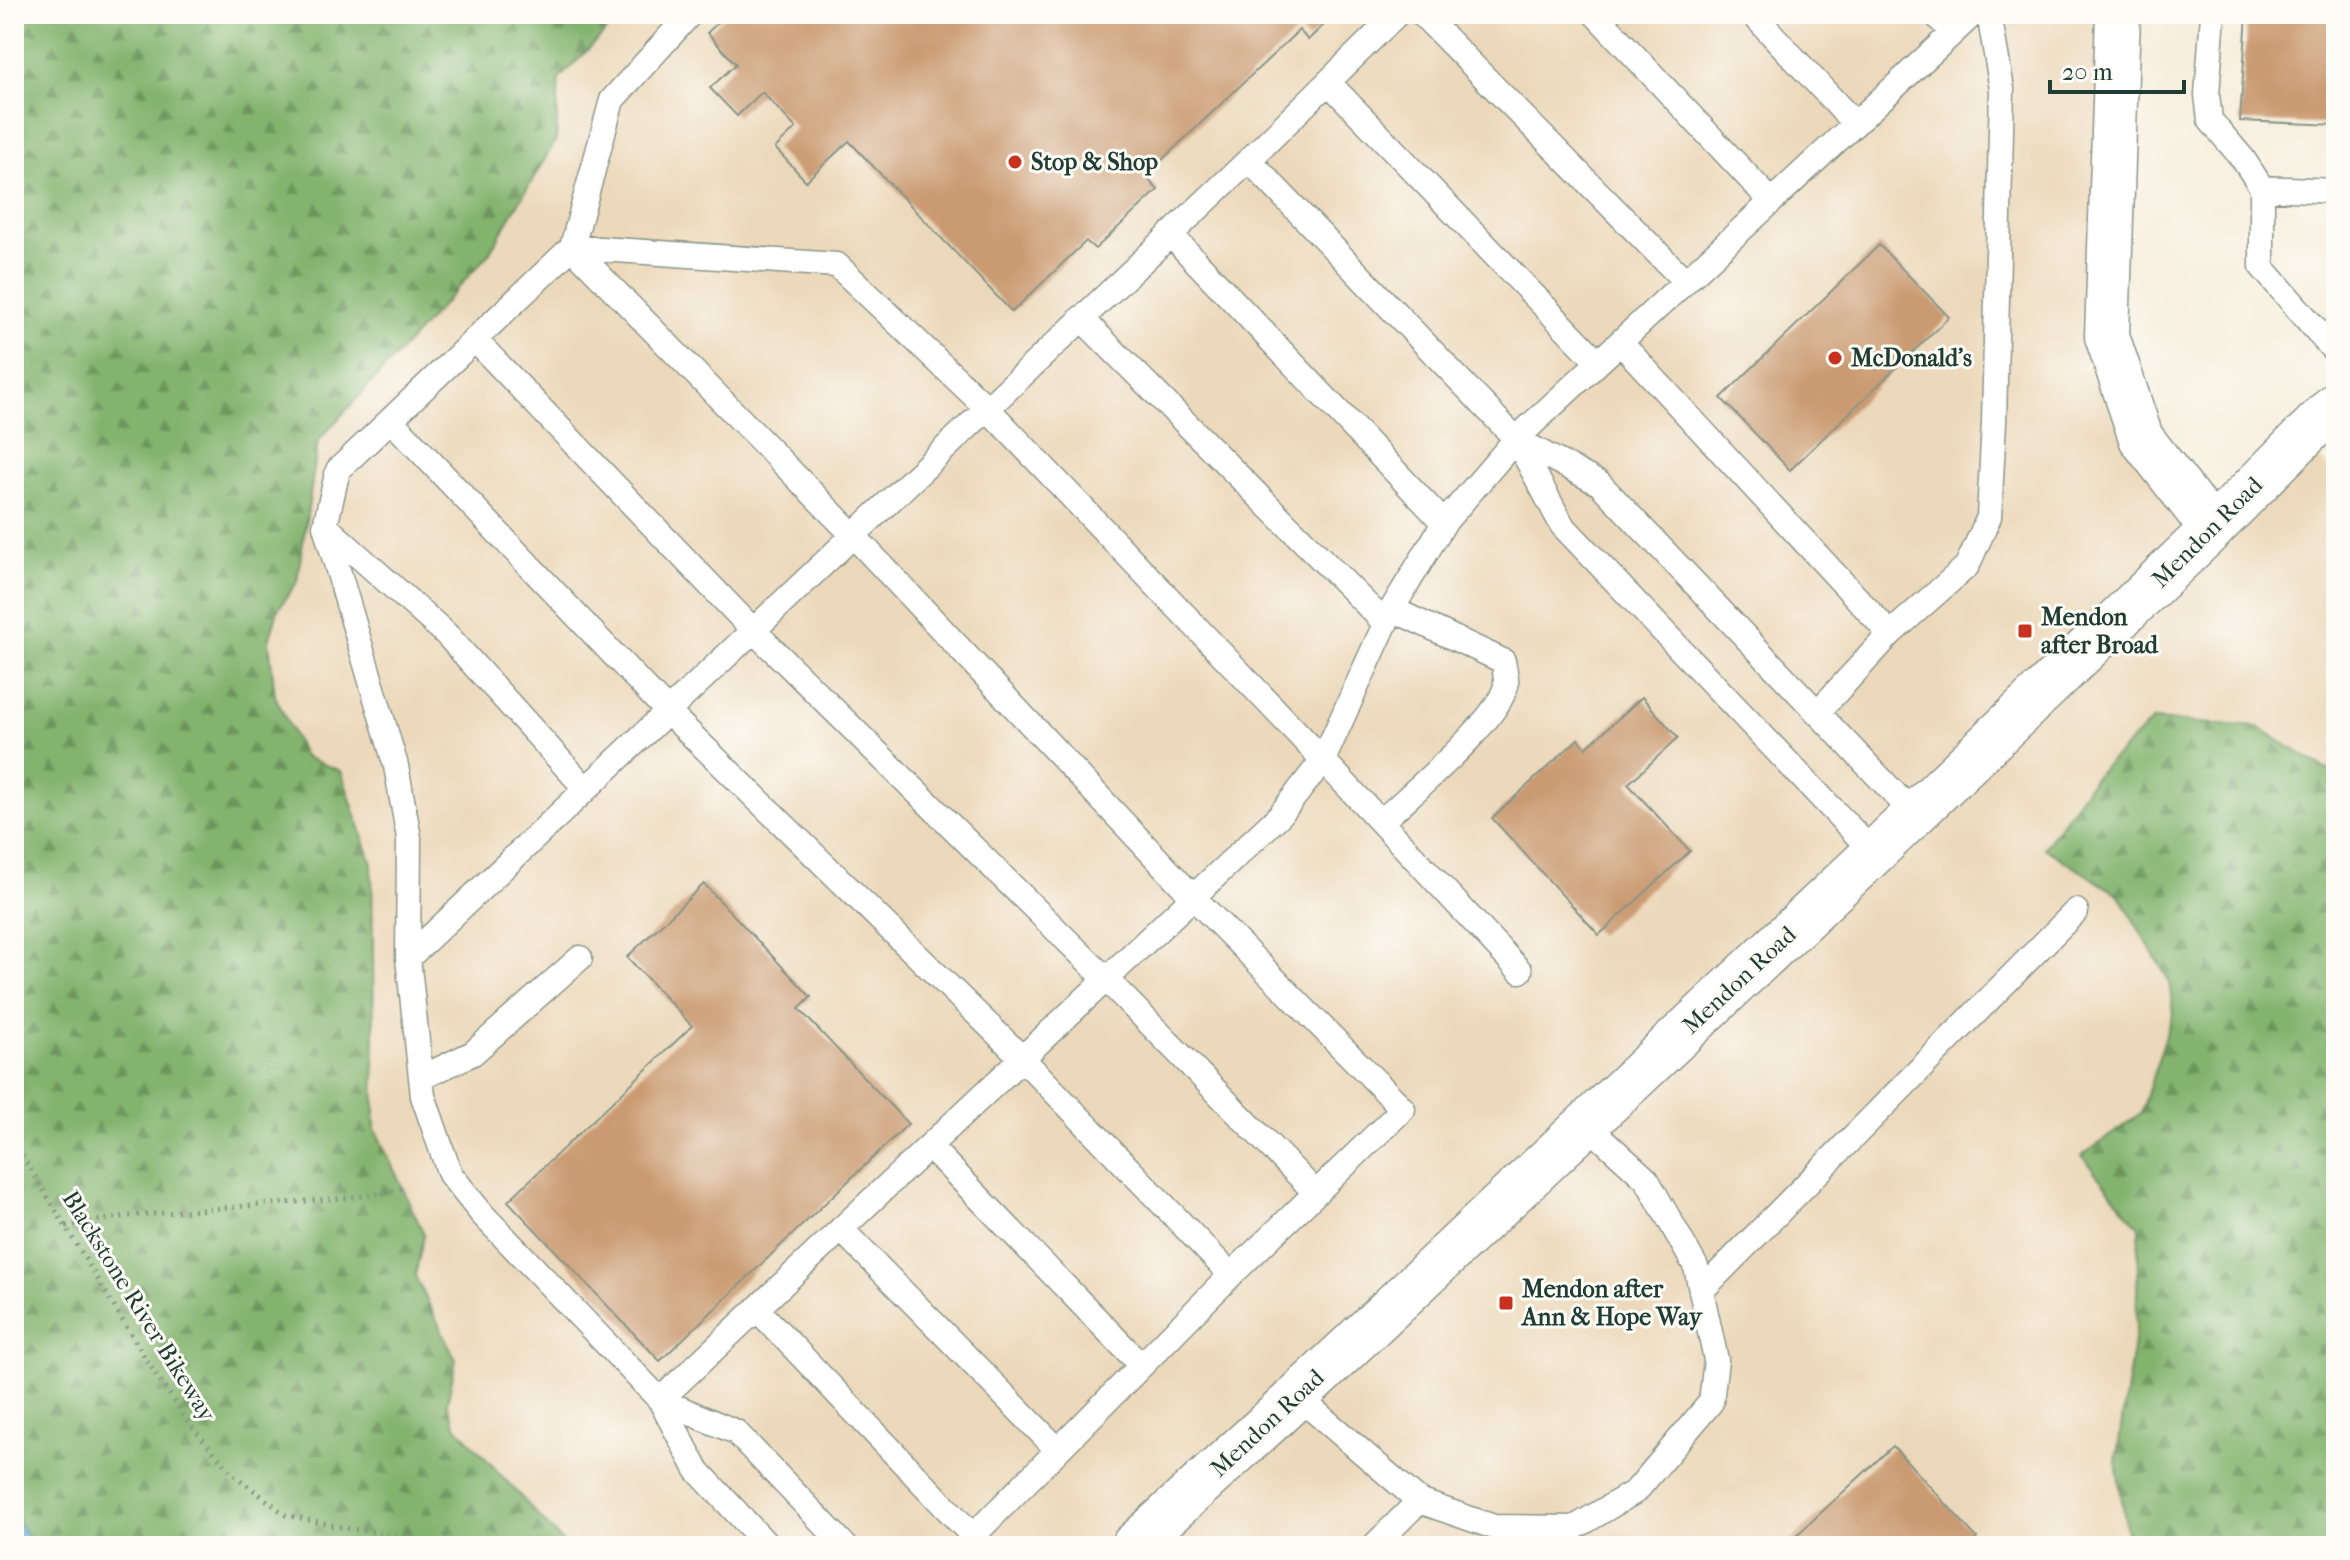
<svg xmlns="http://www.w3.org/2000/svg" width="2350" height="1560" font-family="'IM FELL French Canon',serif">
<style>
.built{fill:#ecd8ba}
.forest{fill:url(#forest-firs);stroke:#517851;stroke-width:2}
.water{fill:url(#water-waves);stroke:#4a7a8e;stroke-width:2}
.building{fill:#ca9b72}
.lines{fill:none;stroke-linecap:round;stroke-linejoin:round}
.lane-casing{stroke:#8b9689;stroke-width:27}
.street-casing{stroke:#8b9689;stroke-width:47}
.primary-casing{stroke:#8b9689;stroke-width:47}
.path{stroke:#8b9689;stroke-width:5;stroke-dasharray:2 6;stroke-linecap:butt}
.lane{stroke:#fff;stroke-width:24}
.street{stroke:#fff;stroke-width:44}
.primary{stroke:#fff;stroke-width:44}
.poi-dot{fill:#c8321e;stroke:#fdfcf7;stroke-width:3}
.labels{text-anchor:middle;dominant-baseline:central;stroke-width:6;stroke-linejoin:round;paint-order:stroke}
.poi-label{font-size:24px;font-weight:bold;fill:#1f3d34;stroke:#fdfcf7;text-anchor:start}
.street-label{font-size:24px;fill:#1f3d34;stroke:#fdfcf7}
</style>
<defs>
<pattern id="forest-firs" width="22" height="20" patternUnits="userSpaceOnUse" patternTransform="scale(2)"><rect width="22" height="20" fill="#83b46e"/><path d="M5 1l3.5 6h-7zM16 11l3.5 6h-7z" fill="#6b945b"/></pattern>
<pattern id="water-waves" width="16" height="10" patternUnits="userSpaceOnUse" patternTransform="scale(2)"><rect width="16" height="10" fill="#74b6e9"/><path d="M0 5q4-4 8 0t8 0" fill="none" stroke="#5f95be"/></pattern>
</defs>
<rect width="100%" height="100%" fill="#fdfcf7"/>
<filter id="ink" filterUnits="userSpaceOnUse"><feTurbulence type="fractalNoise" baseFrequency=".0125" numOctaves="2"/><feDisplacementMap in="SourceGraphic" scale="16" xChannelSelector="R" yChannelSelector="G"/><feConvolveMatrix kernelMatrix="1 2 1 2 8 2 1 2 1" color-interpolation-filters="sRGB"/></filter>
<filter id="wash" filterUnits="userSpaceOnUse"><feTurbulence type="fractalNoise" baseFrequency=".006" numOctaves="4" result="noise"/><feDisplacementMap in="SourceGraphic" scale="32" xChannelSelector="R" yChannelSelector="G"/><feGaussianBlur stdDeviation="1.8" result="paint"/><feColorMatrix in="noise" values="0 0 0 0 0 0 0 0 0 0 0 0 0 0 0 0 0 1.4 0 .05"/><feComposite in="paint" operator="in"/></filter>
<g filter="url(#wash)">
<rect width="100%" height="100%" fill="#f7efde"/>
<path class="built" d="M623,14H2107L2092,312L2206,524L2306,444L2336,476V771L2325,769L2045,847L2119,895L2169,981L2173,1013L2141,1113L2082,1156L2139,1227L2136,1327L2116,1462L2129,1546H566L456,1426L447,1403L456,1360L415,1276L424,1234L375,1129L372,864L304,757L275,696L269,641L278,610L297,582L318,441L488,255L556,140L559,79Z"/>
<path class="forest" d="M14,14H623L559,79L556,140L488,255L318,441L297,582L278,610L269,641L275,696L304,757L341,771L372,864L375,1129L424,1234L415,1276L456,1360L447,1403L456,1426L566,1546H16L14,1543Z
M2153,720L2258,727L2325,769L2336,771V1546H2129L2116,1462L2136,1327L2139,1227L2082,1156L2141,1113L2173,1013L2169,981L2119,895L2044,848L2095,776Z"/>
<path class="water" d="M14,1514L32,1546H14Z"/>
<g id="blocks">
<path class="building" d="M727,14H1335L1308,40L1299,30L1145,176L1158,190L1095,249L1086,241L1012,312L849,141L806,181L775,148L796,128L762,92L737,116L710,88L736,64L707,33Z
M2247,14H2336V125L2240,121Z
M1879,245L1949,317L1790,470L1721,398Z
M1642,697L1678,738L1628,784L1690,851L1599,935L1492,818L1578,739L1586,748Z
M704,884L811,997L799,1009L908,1124L660,1361L508,1201L692,1026L627,957Z
M1893,1446L1977,1538L1969,1546H1785Z"/>
</g>
</g>
<g filter="url(#ink)">
<use href="#blocks" fill-opacity="0" stroke="#8b9689" stroke-width="2"/>
<g class="lines">
<g class="lane-casing">
<path id="lane" d="M690,14L612,100L572,247L338,470L325,526L396,766L409,838L408,958L423,1096L450,1174L482,1214L660,1400L697,1470L768,1546
M1422,14L1685,281
M1595,14L1771,201
M1753,14L1855,124
M1935,14L1953,33
M2213,14L2207,95L2210,120L2243,159L2262,188V267L2336,353
M1328,82L1598,362
M1249,160L1516,439L1562,525L1874,853
M2262,188L2336,191
M1170,234L1444,523
M572,247L853,535L1193,897L1403,1109L1231,1275L973,1536L757,1309
M572,247L837,265L987,408L1323,760L1520,971
M1081,318L1385,623
M475,340L753,630L1106,979L1316,1193
M1620,342L1890,634
M391,420L667,711L1022,1058L1231,1275
M1516,439L1600,484L1914,814
M325,526L446,634L586,789
M1817,713L1890,634L1967,566L1989,517L1994,422L2002,89L1989,14
M1381,822C1410,794 1499,721 1506,685C1507,678 1504,668 1503,661L1392,609
M408,958L1249,160L1397,14
M421,1078L473,1053L580,958
M929,1146L1141,1365
M841,1229L1058,1450
M1701,1291L2076,911
M1297,1396L1419,1501L1494,1527L1574,1528L1636,1491L1711,1402L1716,1360L1696,1267L1647,1180L1586,1124
M660,1400L1280,815L1323,760L1392,609L1444,523L1516,439L1973,14
M660,1400L736,1432L845,1546
M1374,1546L1419,1501"/>
</g>
<g class="street-casing">
<path id="street" d="M2118,14L2107,336L2141,438L2212,529"/>
</g>
<g class="primary-casing">
<path id="primary" d="M1133,1546L1276,1416L1874,853L2212,529L2336,404"/>
</g>
<path class="path" d="M14,1142L151,1367L191,1426L234,1475L286,1515L345,1528L468,1546
M66,1226L128,1216L366,1196L403,1188"/>
<use href="#lane" class="lane"/>
<use href="#street" class="street"/>
<use href="#primary" class="primary"/>
</g>
</g>
<g class="poi-dot">
<circle cx="1015" cy="162" r="8"/>
<circle cx="1835" cy="358" r="8"/>
<rect x="2017" y="623" width="16" height="16" rx="4"/>
<rect x="1498" y="1295" width="16" height="16" rx="4"/>
</g>
<g class="labels">
<g class="poi-label">
<text x="1031" y="162">Stop &amp; Shop</text>
<text x="1851" y="358">McDonald's</text>
<text x="2041" y="617">Mendon<tspan x="2041" dy="28">after Broad</tspan></text>
<text x="1522" y="1289">Mendon after<tspan x="1522" dy="28">Ann &amp; Hope Way</tspan></text>
</g>
<g class="street-label">
<text transform="translate(2207 532) rotate(-45)">Mendon Road</text>
<text transform="translate(1739 980) rotate(-43)">Mendon Road</text>
<text transform="translate(139 1306) rotate(58)">Blackstone River Bikeway</text>
<text transform="translate(1267 1423) rotate(-43)">Mendon Road</text>
</g>
</g>
<rect width="2350" height="1560" fill="none" stroke="#fdfcf7" stroke-width="48"/>
<path d="M2050 80v12h134v-12" fill="none" stroke="#1f3d34" stroke-width="4"/>
<text x="2062" y="80" font-size="24" fill="#1f3d34" stroke="#fdfcf7" stroke-width="6" paint-order="stroke">20 m</text>
</svg>
